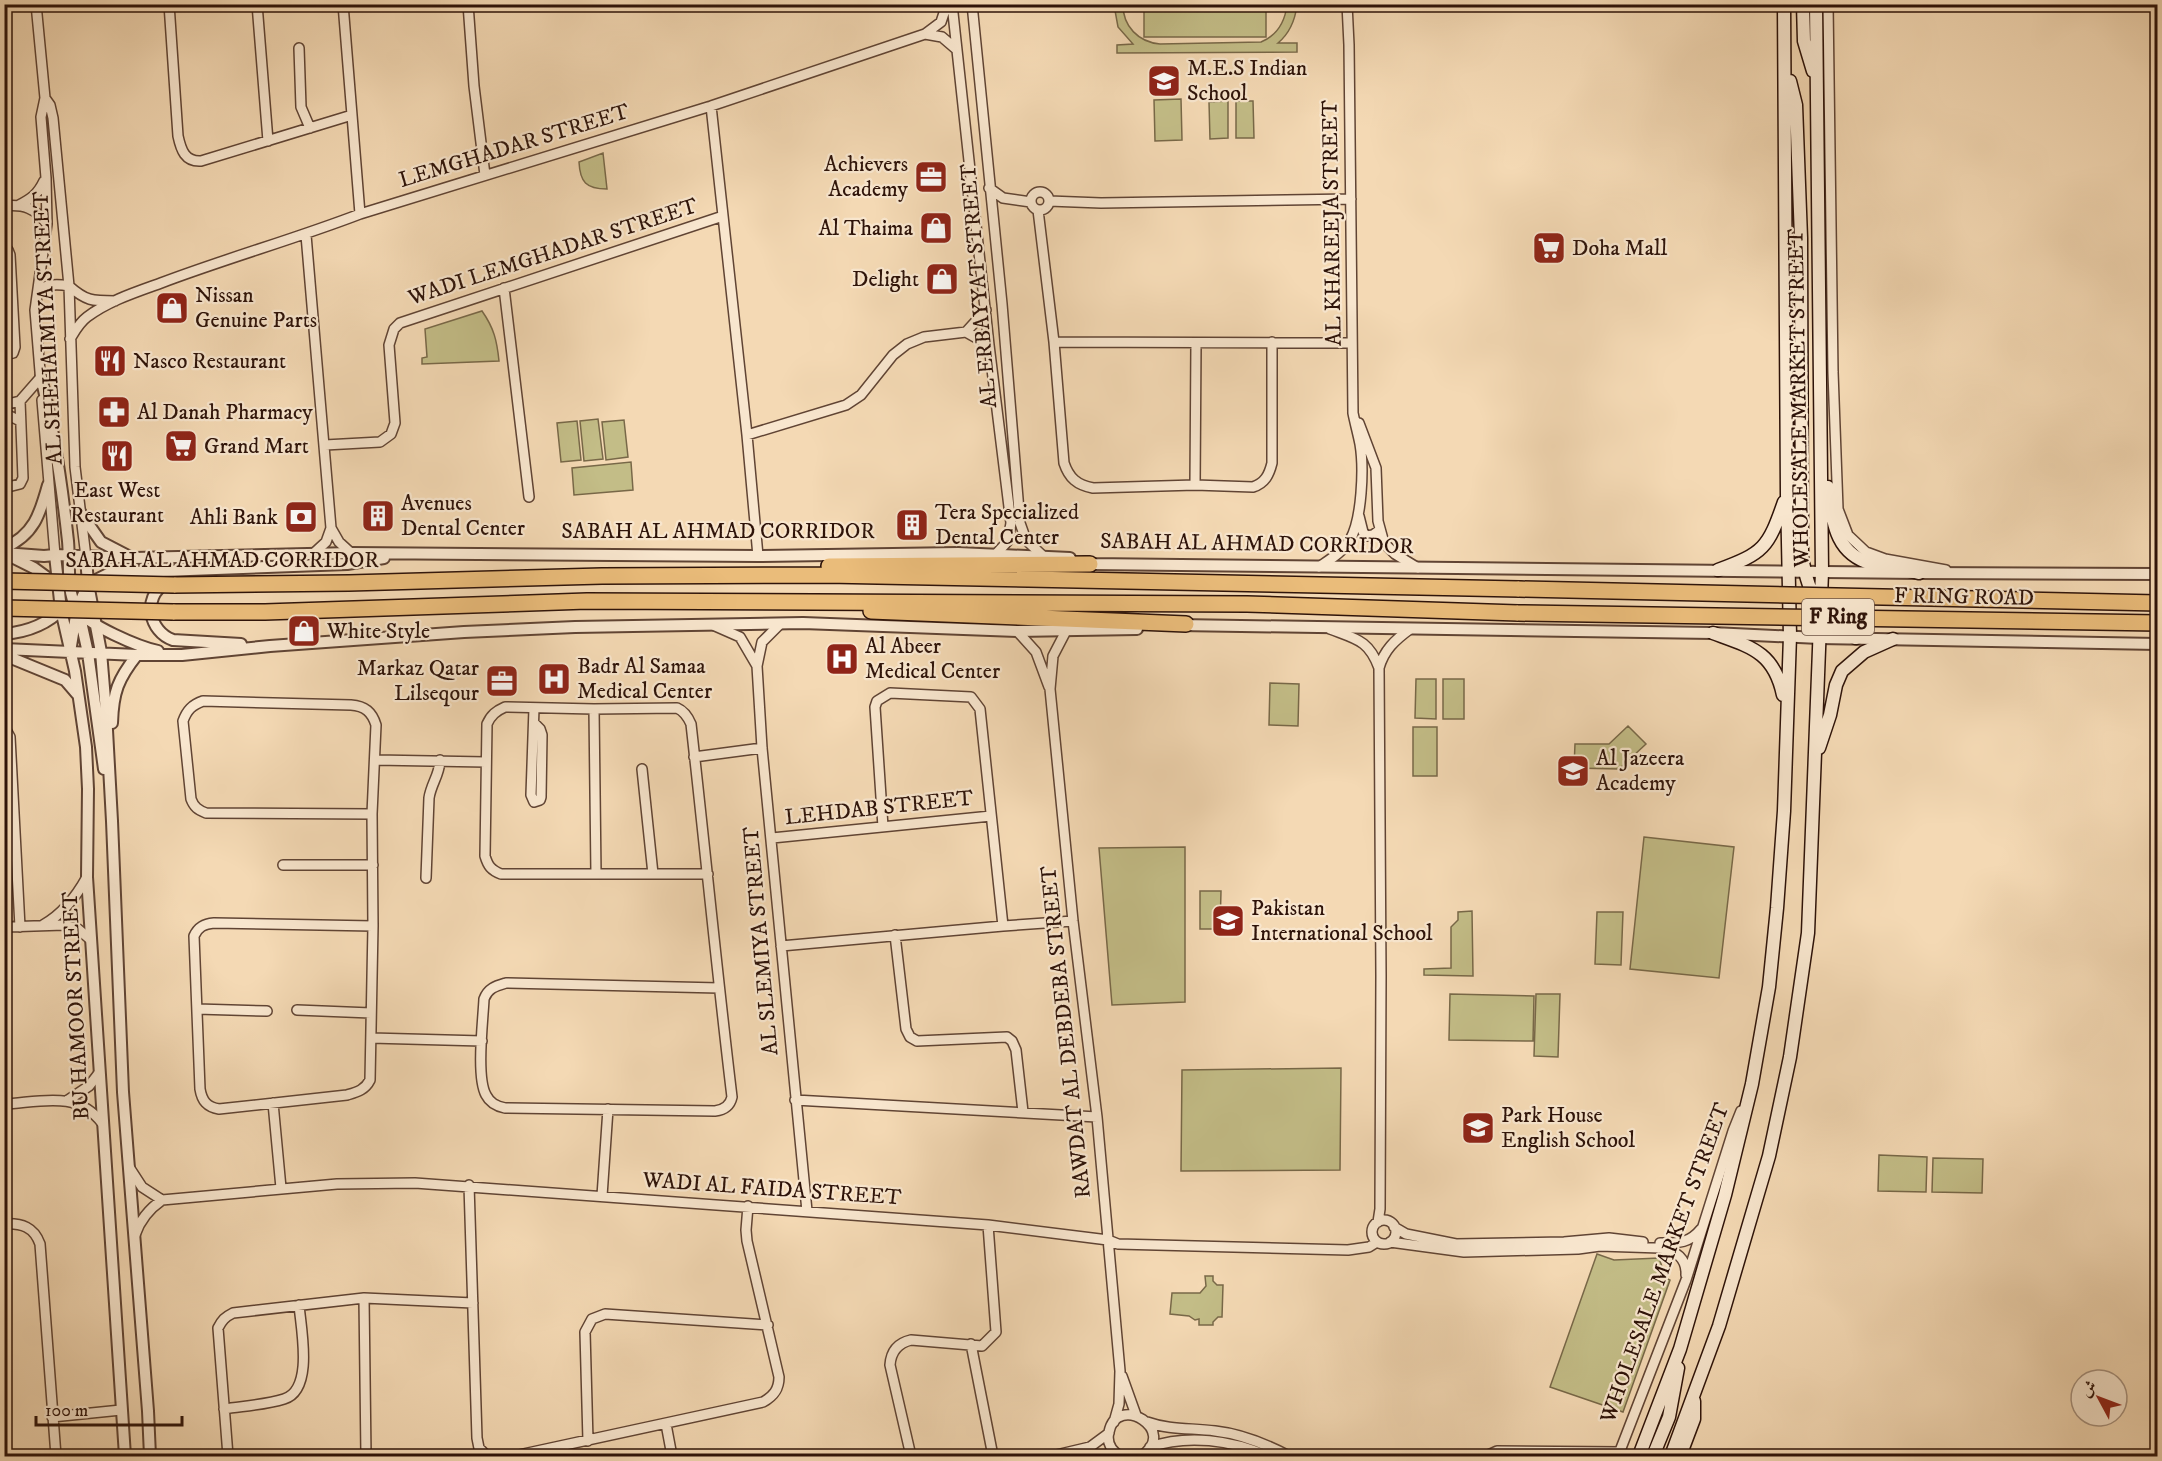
<svg xmlns="http://www.w3.org/2000/svg" width="2162" height="1461" font-family="'IM FELL DW Pica',Amiri,serif">
<style>
.green{fill:#c3bd87;stroke:#786848;stroke-width:1.5}
.lines{fill:none;stroke-linecap:round;stroke-linejoin:round}
.minor-casing{stroke:#604434;stroke-width:12}
.tertiary-casing{stroke:#604434;stroke-width:14}
.secondary-casing{stroke:#2e1309;stroke-width:15}
.trunk-casing{stroke:#2e1309;stroke-width:18}
.minor{stroke:#f8e6ce;stroke-width:9}
.tertiary{stroke:#f8e6ce;stroke-width:10}
.secondary{stroke:#f8e6ce;stroke-width:12}
.trunk{stroke:#eabc7a;stroke-width:15}
.trunk-bridge-casing{stroke:#2e1309;stroke-width:18;stroke-linecap:butt}
.trunk-bridge{stroke:#eabc7a;stroke-width:15}
.labels{text-anchor:middle;dominant-baseline:central;stroke-width:4.5;stroke-linejoin:round;paint-order:stroke}
.shield{fill:#f8e6ce;stroke:#6b5244;stroke-width:1.5}
.shield-label{font-size:21px;font-weight:bold;fill:#2e1309}
.poi-label{font-size:22px;fill:#2e1309;stroke:#f8e6ce;text-anchor:start}
.street-label{font-size:22px;fill:#2e1309;stroke:#f8e6ce}
</style>
<rect width="100%" height="100%" fill="#f4d9b4"/>
<filter id="stains"><feTurbulence type="fractalNoise" baseFrequency=".00333" numOctaves="4"/><feColorMatrix values="0 0 0 0 .2 0 0 0 0 .09 0 0 0 0 .02 0 0 0 .5 -.17"/></filter>
<radialGradient id="worn" r=".72"><stop offset=".6" stop-color="#630" stop-opacity="0"/><stop offset="1" stop-color="#630" stop-opacity=".3"/></radialGradient>
<path class="green" d="M1114,5H1123C1123,26 1138,42 1160,44L1261,42C1278,35 1285,21 1287,5H1297C1295,21 1290,33 1278,43H1297V52L1117,53V45L1133,44L1118,27Z
M1144,5H1266V37H1144Z
M1181,99L1182,140L1155,141L1154,100Z
M1228,101V138L1210,139L1209,102Z
M1236,101H1253L1254,138H1236Z
M603,153L607,189C586,189 580,182 579,162Z
M482,311C494,328 497,341 499,361L422,364V358L427,357L425,329Z
M598,419L603,459L584,461L580,421Z
M624,420L628,457L606,460L602,422Z
M577,421L581,460L561,462L557,423Z
M631,462L633,490L574,495L572,468Z
M1416,679H1436V719L1415,718Z
M1443,679H1464V719H1443Z
M1270,683L1299,684L1298,726L1269,725Z
M1628,726L1646,744L1619,769L1574,768L1575,744H1609Z
M1413,727H1437V776H1413Z
M1644,837L1734,847L1719,978L1630,969Z
M1185,847V1002L1112,1005L1099,848Z
M1200,891H1221L1220,929H1200Z
M1472,911L1473,976L1424,975V969L1451,968V927L1458,920V912Z
M1597,912H1623L1621,965L1595,964Z
M1450,994L1534,996L1533,1041L1449,1040Z
M1536,994H1560L1558,1057L1534,1056Z
M1341,1068L1340,1170L1181,1171L1182,1070Z
M1879,1155L1927,1157L1926,1192L1878,1191Z
M1933,1158L1983,1159L1982,1193L1932,1192Z
M1597,1254L1614,1260L1659,1258L1666,1278L1670,1280L1623,1412L1550,1387Z
M1205,1276H1213V1281L1217,1285H1223L1222,1317H1218L1213,1322V1325H1199V1319L1195,1320L1189,1316L1170,1314L1172,1293H1200L1206,1286Z"/>
<g class="lines">
<g class="minor-casing">
<path id="minor" d="M36,4L45,98L41,117L46,178L47,224L35,310L41,384
M169,4L178,136C181,150 185,162 201,161L352,115
M257,4L268,141
M343,4L360,214
M468,4L474,86L485,175
M952,4L989,345L1011,523L1008,541L996,554
M972,4L1002,304L1020,523L1026,540L1043,556
M1828,4L1833,372L1838,509L1848,535L1866,552L1885,559L1946,570
M925,34L942,37L956,49
M299,48L301,107L310,128
M45,98L50,105L53,118L69,286L75,467L86,557
M711,106L747,435L758,556
M989,188L1003,198L1031,202
M1031 201a9 9 0 1 1 18 0a9 9 0 1 1-18 0Z
M1049,201L1101,203L1351,199
M19,205C31,199 38,194 44,181
M4,206C24,204 35,208 47,224
M1038,210L1054,342L1064,463C1069,478 1077,485 1093,488L1195,485L1253,487C1265,483 1269,475 1272,463V342
M306,235L331,528L326,542L313,554
M4,249L8,250L10,255L15,347L13,353L4,355
M69,286C86,301 92,301 115,301
M504,288L529,497
M38,290C49,284 57,284 69,286
M966,332L986,310
M70,339C75,331 79,323 87,317C108,301 136,292 161,283C227,258 295,239 360,214L711,106L925,34L941,22L947,4
M1054,342L1352,343
M42,400L55,555
M4,405L20,401L41,377
M4,413L20,421
M1359,423L1376,468L1378,521L1384,543L1395,554L1418,568
M747,435L846,405L861,395L893,355L907,344L924,337L966,332L989,345
M325,445L380,442L391,434L395,423L389,345L394,329L400,323L723,216
M1195,485L1196,343
M4,488L20,484L23,478L20,401
M1359,516L1363,532L1366,536L1373,535L1380,530
M331,528L339,542L351,553
M1319,567C1329,560 1343,552 1350,540C1362,519 1364,468 1360,444C1358,434 1355,423 1353,413L1349,45L1347,4
M780,624L762,642L757,666L762,748L807,1211
M715,626L740,637L757,666
M1330,629C1356,639 1369,640 1379,668
M1017,631L1036,652L1049,687
M1066,631L1053,656L1050,689L1073,921L1097,1117L1120,1371L1119,1404L1114,1422
M534,708L531,795L534,802L540,800L541,797L542,735L540,729L535,724
M594,709L596,874
M4,726L10,737L20,927
M694,757L762,748
M376,760L486,762
M642,769L653,874
M372,814L206,813C198,810 194,807 191,799L183,721C187,710 192,705 203,701L351,705C365,706 372,712 376,725L372,814L373,926L370,1080C365,1090 357,1092 347,1095L219,1109C207,1107 202,1101 200,1089L194,936C198,927 204,924 214,923L373,926
M883,827L875,707L877,701L890,693L971,697L980,709L1003,926
M772,838L991,816
M283,865H373
M708,874H501C491,870 488,866 485,856L487,724C491,715 496,711 505,707L594,709L677,708C684,711 688,717 691,724C705,848 717,973 732,1097C730,1106 724,1110 715,1111L505,1108C496,1106 490,1103 486,1095C476,1077 483,1021 484,999C488,988 496,986 506,983L719,988
M426,878L429,798C431,784 440,774 440,760
M43,925C63,914 76,897 87,877
M4,927L64,925L78,929L91,940
M895,935L906,1029L910,1037L917,1041L1007,1037L1012,1041L1016,1050L1023,1112
M781,946L1003,926L1073,921
M197,1009L267,1011
M297,1010L371,1013
M371,1038L482,1041
M68,1100L89,1086L99,1073
M795,1100L1097,1117
M273,1103L281,1188
M4,1104C41,1102 77,1090 102,1123
M129,1167L142,1187L162,1200
M469,1185L477,1438L479,1448L487,1456
M602,1196L608,1109
M1372 1232a12 12 0 1 1 24 0a12 12 0 1 1-24 0Z
M1378,1222L1380,1209L1381,976L1379,668C1384,650 1395,640 1410,629
M4,1224C22,1223 34,1227 40,1244L56,1456
M1394,1227L1406,1234L1456,1244L1564,1242L1609,1238L1643,1242
M135,1235C140,1220 149,1209 162,1200L337,1184L415,1183L988,1225L1108,1240L1118,1244L1348,1250L1369,1247L1377,1242
M1390,1242L1464,1252L1578,1249L1600,1246L1660,1248C1676,1250 1687,1259 1686,1275
M1660,1243C1677,1243 1689,1244 1701,1229
M364,1298L366,1456
M971,1344L993,1456
M1122,1376L1136,1415
M224,1409C243,1406 265,1405 284,1399C314,1390 301,1329 299,1305
M52,1417L121,1410
M1147,1422C1169,1430 1192,1428 1215,1431C1242,1434 1266,1444 1289,1456
M666,1424L672,1456
M588,1441L585,1332L592,1319L605,1314L768,1325
M1150,1447C1188,1434 1231,1440 1268,1456
M228,1456L218,1328C222,1320 225,1317 233,1313L364,1298L473,1303
M514,1456L763,1402C774,1396 779,1389 779,1377L747,1241L746,1230L748,1206
M911,1456L890,1365C891,1351 898,1343 911,1340L982,1346L996,1332L988,1225
M1052,1456L1090,1447L1109,1433
M1094,1456L1105,1455L1118,1456
M1120,1456C1112,1451 1106,1443 1109,1432C1117,1392 1180,1431 1141,1456
M1486,1456L1497,1451L1620,1452
M1618,1456L1686,1280L1733,1131L1741,1111"/>
</g>
<g class="tertiary-casing">
<path id="tertiary" d="M41,377C54,431 62,486 68,541C70,562 66,591 77,609C87,625 139,647 158,651
M80,512L101,542L128,556
M4,548C34,535 40,514 48,485
M4,553L44,556L55,555L134,558L351,553L758,556L958,553L1070,558
M55,555L61,610L75,671L86,747L88,789L87,877L125,1456
M10,556L34,568L56,584
M86,557L88,584L101,652L106,712L112,821L123,1092L148,1411L150,1456
M1085,562L1090,564L1919,573L2158,574
M165,584C142,597 149,632 173,640L241,644
M77,613L82,626L88,653L104,769
M1179,625L1713,633L1819,638L2158,644
M4,634C27,632 47,625 63,608
M71,646L77,609L88,584L110,573L347,564L384,558
M4,649L137,655H182L270,646L464,632L575,627L803,623L1017,631L1137,629
M4,655L65,680L77,694
M112,723C113,692 118,679 137,655"/>
</g>
<g class="secondary-casing">
<path id="secondary" d="M1803,4L1804,41L1813,71
M1790,81L1796,105L1801,238L1802,557C1809,598 1821,617 1856,638
M1828,487C1833,519 1833,553 1872,564C1888,568 1903,568 1919,573
M1718,570C1764,553 1768,548 1784,502
M1713,633C1751,647 1774,652 1783,695
M1819,748L1830,715L1836,685L1842,671L1864,652L1893,639
M1639,1456L1680,1349L1725,1195L1752,1084L1769,987L1777,908L1784,811L1790,636L1787,495L1784,4
M1653,1456L1669,1417L1678,1368
M1671,1456L1719,1326L1769,1156L1790,1057L1808,933L1822,572L1816,4
M1680,1456L1694,1419V1401"/>
</g>
<g class="trunk-casing">
<path id="trunk" d="M829,566L1090,564
M174,585L349,583L602,576L827,575L1519,589
M871,611L1186,624
M173,612H265L587,601L1247,604L1518,613"/>
</g>
<use href="#minor" class="minor"/>
<use href="#tertiary" class="tertiary"/>
<use href="#secondary" class="secondary"/>
<use href="#trunk" class="trunk"/>
<g class="trunk-bridge-casing">
<path id="trunk-bridge" d="M4,581L174,585
M1519,589L2158,603
M4,608L173,612
M1518,613L2158,623"/>
</g>
<use href="#trunk-bridge" class="trunk-bridge"/>
</g>
<defs>
<g id="school-square" transform="scale(1.725)"><rect x="-9" y="-9" width="18" height="18" rx="4" fill="#8f2418" stroke="#f8e6ce"/><path d="M0-5L7-2L0 1L-7-2ZM-4 1L0 2.5L4 1V4Q0 6-4 4Z" fill="#fff"/></g>
<g id="office-square" transform="scale(1.725)"><rect x="-9" y="-9" width="18" height="18" rx="4" fill="#8f2418" stroke="#f8e6ce"/><path d="M-6-3h4V-5.5h4V-3h4V5H-6ZM-1-4.5V-3h2v-1.5ZM-6 0V1H6V0Z" fill="#fff"/></g>
<g id="shop-square" transform="scale(1.725)"><rect x="-9" y="-9" width="18" height="18" rx="4" fill="#8f2418" stroke="#f8e6ce"/><path d="M-5-2.5h2.3a2.7 3.5 0 0 1 5.4 0H5L5.5 6h-11ZM-1.5-2.5h3a1.5 2.3 0 0 0-3 0Z" fill="#fff"/></g>
<g id="supermarket-square" transform="scale(1.725)"><rect x="-9" y="-9" width="18" height="18" rx="4" fill="#8f2418" stroke="#f8e6ce"/><path d="M-6-5.5h2.5l.6 2H6L4.5 2H-2.5L-4.4-4H-6ZM-1.5 3.2a1.3 1.3 0 1 0 .1 0ZM3 3.2a1.3 1.3 0 1 0 .1 0Z" fill="#fff"/></g>
<g id="restaurant-square" transform="scale(1.725)"><rect x="-9" y="-9" width="18" height="18" rx="4" fill="#8f2418" stroke="#f8e6ce"/><path d="M-5-6h1v4h1v-4h1v4h1v-4h1v5L-1.5 .5V6h-2V.5L-5-1ZM5-6V6H3V1.5H1.5Q1.5-4 5-6Z" fill="#fff"/></g>
<g id="pharmacy-square" transform="scale(1.725)"><rect x="-9" y="-9" width="18" height="18" rx="4" fill="#8f2418" stroke="#f8e6ce"/><path d="M-2-6h4v4h4v4h-4v4h-4v-4h-4v-4h4Z" fill="#fff"/></g>
<g id="building-square" transform="scale(1.725)"><rect x="-9" y="-9" width="18" height="18" rx="4" fill="#8f2418" stroke="#f8e6ce"/><path d="M-4-6H4V6H1V3H-1V6H-4ZM-2.5-4.3h1.7v1.8h-1.7ZM.8-4.3h1.7v1.8H.8ZM-2.5-1h1.7V.8h-1.7ZM.8-1h1.7V.8H.8Z" fill="#fff"/></g>
<g id="bank-square" transform="scale(1.725)"><rect x="-9" y="-9" width="18" height="18" rx="4" fill="#8f2418" stroke="#f8e6ce"/><path d="M-6-4H6V4H-6ZM0-2.3a2.3 2.3 0 1 0 0 4.6a2.3 2.3 0 1 0 0-4.6Z" fill="#fff"/></g>
<g id="hospital-square" transform="scale(1.725)"><rect x="-9" y="-9" width="18" height="18" rx="4" fill="#8f2418" stroke="#f8e6ce"/><path d="M-5-5h3v3.5h4V-5h3V5h-3V1.5h-4V5h-3Z" fill="#fff"/></g>
</defs>
<g fill-rule="evenodd">
<use href="#school-square" x="1164" y="81"/>
<use href="#office-square" x="931" y="177"/>
<use href="#shop-square" x="936" y="228"/>
<use href="#supermarket-square" x="1549" y="248"/>
<use href="#shop-square" x="942" y="279"/>
<use href="#shop-square" x="172" y="308"/>
<use href="#restaurant-square" x="110" y="361"/>
<use href="#pharmacy-square" x="114" y="412"/>
<use href="#supermarket-square" x="181" y="446"/>
<use href="#restaurant-square" x="117" y="456"/>
<use href="#building-square" x="378" y="516"/>
<use href="#bank-square" x="301" y="517"/>
<use href="#building-square" x="912" y="525"/>
<use href="#shop-square" x="304" y="631"/>
<use href="#hospital-square" x="842" y="659"/>
<use href="#hospital-square" x="554" y="679"/>
<use href="#office-square" x="502" y="681"/>
<use href="#school-square" x="1573" y="771"/>
<use href="#school-square" x="1228" y="921"/>
<use href="#school-square" x="1478" y="1128"/>
</g>
<g class="labels">
<rect class="shield" x="1802" y="599" width="72" height="36" rx="4.5"/>
<g class="shield-label">
<text x="1838" y="617">F Ring</text>
</g>
<g class="poi-label">
<text x="1187" y="68">M.E.S Indian<tspan x="1187" dy="25">School</tspan></text>
<text x="908" y="164" text-anchor="end">Achievers<tspan x="908" dy="25">Academy</tspan></text>
<text x="913" y="228" text-anchor="end">Al Thaima</text>
<text x="1572" y="248">Doha Mall</text>
<text x="919" y="279" text-anchor="end">Delight</text>
<text x="195" y="295">Nissan<tspan x="195" dy="25">Genuine Parts</tspan></text>
<text x="133" y="361">Nasco Restaurant</text>
<text x="137" y="412">Al Danah Pharmacy</text>
<text x="204" y="446">Grand Mart</text>
<text x="117" y="490" text-anchor="middle">East West<tspan x="117" dy="25">Restaurant</tspan></text>
<text x="401" y="503">Avenues<tspan x="401" dy="25">Dental Center</tspan></text>
<text x="935" y="512">Tera Specialized<tspan x="935" dy="25">Dental Center</tspan></text>
<text x="278" y="517" text-anchor="end">Ahli Bank</text>
<text x="327" y="631">White Style</text>
<text x="865" y="646">Al Abeer<tspan x="865" dy="25">Medical Center</tspan></text>
<text x="577" y="666">Badr Al Samaa<tspan x="577" dy="25">Medical Center</tspan></text>
<text x="479" y="668" text-anchor="end">Markaz Qatar<tspan x="479" dy="25">Lilseqour</tspan></text>
<text x="1596" y="758">Al Jazeera<tspan x="1596" dy="25">Academy</tspan></text>
<text x="1251" y="908">Pakistan<tspan x="1251" dy="25">International School</tspan></text>
<text x="1501" y="1115">Park House<tspan x="1501" dy="25">English School</tspan></text>
</g>
<g class="street-label">
<text transform="translate(514 146) rotate(-17)">LEMGHADAR STREET</text>
<text transform="translate(1332 223) rotate(-91)">AL KHAREEJA STREET</text>
<text transform="translate(553 252) rotate(-18)">WADI LEMGHADAR STREET</text>
<text transform="translate(979 286) rotate(-95)">AL ERBAYYAT STREET</text>
<text transform="translate(48 328) rotate(-93)">AL SHEHAIMIYA STREET</text>
<text transform="translate(1799 398) rotate(-91)">WHOLESALE MARKET STREET</text>
<text x="718" y="531">SABAH AL AHMAD CORRIDOR</text>
<text transform="translate(1257 544) rotate(1)">SABAH AL AHMAD CORRIDOR</text>
<text x="222" y="560">SABAH AL AHMAD CORRIDOR</text>
<text transform="translate(1964 597) rotate(1)">F RING ROAD</text>
<text transform="translate(879 808) rotate(-6)">LEHDAB STREET</text>
<text transform="translate(761 941) rotate(-95)">AL SLEMIYA STREET</text>
<text transform="translate(76 1006) rotate(-93)">BU HAMOOR STREET</text>
<text transform="translate(1066 1032) rotate(-96)">RAWDAT AL DEBDEBA STREET</text>
<text transform="translate(772 1189) rotate(4)">WADI AL FAIDA STREET</text>
<text transform="translate(1665 1263) rotate(-70)">WHOLESALE MARKET STREET</text>
</g>
</g>
<rect width="2162" height="1461" fill="none" stroke="#f4d9b4" stroke-width="24"/>
<rect x="6" y="6" width="2150" height="1449" fill="none" stroke="#2e1309" stroke-width="3"/>
<rect x="12" y="12" width="2138" height="1437" fill="none" stroke="#2e1309" stroke-width="1.5"/>
<g transform="translate(2099 1398) rotate(311)"><circle r="28" fill="#f8e6ce" stroke="#a7927f" stroke-width="1.5"/>
<path d="M0-4.5L10 22L0 15L-10 22Z" fill="#8f2418"/>
<text y="-9" font-size="16" font-weight="bold" text-anchor="middle" fill="#2e1309">ش</text>
</g>
<path d="M36 1416v9h146v-9" fill="none" stroke="#2e1309" stroke-width="3"/>
<text x="45" y="1416" font-size="18" fill="#2e1309" stroke="#f8e6ce" stroke-width="4.5" paint-order="stroke">100 m</text>
<rect width="100%" height="100%" filter="url(#stains)"/>
<rect width="100%" height="100%" fill="url(#worn)"/>
</svg>
